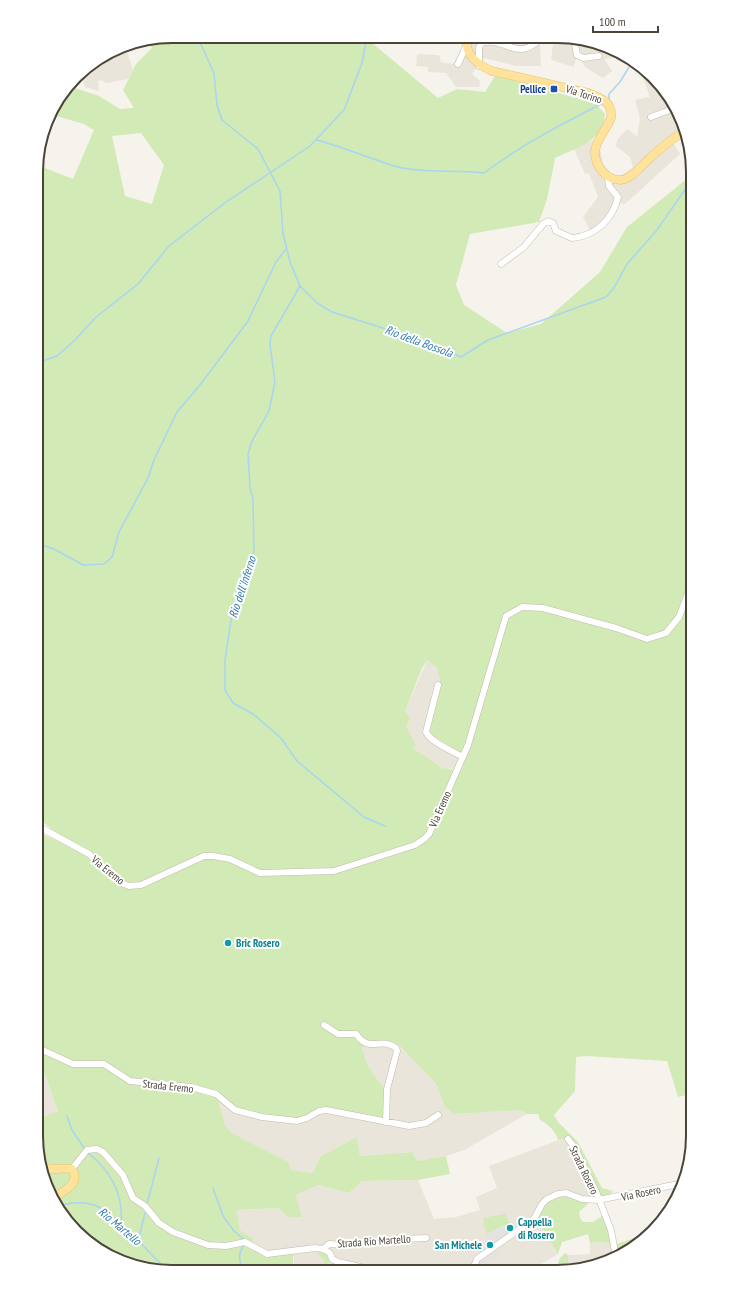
<svg xmlns="http://www.w3.org/2000/svg" width="729" height="1308" font-family="'PT Sans Narrow',sans-serif">
<style>
.residential{fill:#eae5da}
.green{fill:#d2eab5;fill-rule:evenodd}
.parking{fill:#e5e3e0}
.lines{fill:none;stroke-linecap:round;stroke-linejoin:round}
.stream{stroke:#a9d4f2;stroke-width:1.5}
.minor-casing{stroke:#c2bbae;stroke-width:7}
.major-casing{stroke:#e6c16a;stroke-width:9}
.minor{stroke:#fff;stroke-width:6}
.major{stroke:#ffe39c;stroke-width:8}
.transit-dot{fill:#1a4fb4;stroke:#fff;stroke-width:1.5}
.culture-dot{fill:#0f9aa8;stroke:#fff;stroke-width:1.5}
.labels{text-anchor:middle;dominant-baseline:central;stroke-width:4;stroke-linejoin:round;paint-order:stroke}
.transit-label{font-size:11px;font-weight:bold;fill:#164399;stroke:#fff;text-anchor:end}
.street-label{font-size:11px;fill:#4b4439;stroke:#fff}
.culture-label{font-size:11px;font-weight:bold;fill:#0d838f;stroke:#fff;text-anchor:start}
.water-label{font-size:12px;font-style:italic;fill:#2e7ab2;stroke:#fff}
.rim{fill:none;stroke:#4b4439;stroke-width:2}
</style>
<rect width="100%" height="100%" fill="#f6f3ec"/>
<path class="residential" d="M475,38L584,39L621,57L604,59L612,71L603,78L585,67L582,61L576,58L574,67L551,60L553,44H540L541,66H516L484,58L472,74L480,81L479,87H456L446,73L428,72V67L416,66L417,54L439,55L441,62L453,64L460,52Z
M125,46L133,70L128,79L107,83L100,80L98,82L99,91L85,87L82,76L76,77L82,70L119,47Z
M635,64L647,70L686,128L687,135L673,143L680,154L625,204L619,203L613,218L595,232L590,230L583,217L598,197L589,173L585,174L574,149L593,140L599,142L603,164L613,175L621,176L633,167L630,157L616,146L617,140L627,129L637,136L640,118L635,100L650,97L642,75Z
M427,660L437,668L441,685L428,733L463,751L455,771L450,768L444,769L413,748L416,745L406,726L405,711Z
M378,1042L397,1043L437,1085L444,1106L454,1114L521,1110L527,1114L464,1150L446,1156L417,1161L411,1152L360,1156L357,1137L321,1156L313,1173L291,1170L288,1162L232,1133L225,1126L217,1093L385,1090L368,1066L362,1048Z
M36,1062L37,1068L45,1074L58,1111L36,1120Z
M567,1137L599,1199L586,1198L564,1191L537,1219L558,1254L527,1272L293,1271L294,1256L268,1254L253,1245V1239L240,1230L237,1210L278,1208L288,1217H302L296,1195L318,1185L349,1193L362,1181L418,1180L434,1219L456,1217L480,1210L476,1197L497,1188L489,1166Z
M602,1242L612,1244L614,1258L601,1265L568,1270V1255L590,1254V1243Z"/>
<path class="green" d="M172,36L365,37L438,98L457,89L485,92L495,76L535,86L596,104L605,114C604,141 576,148 555,158L547,199L539,222L470,234L456,285L464,305L507,333L541,324L600,272L627,227L693,174V1095L690,1094L678,1097L667,1061L586,1056L576,1057L575,1091L554,1115L558,1122L578,1142L602,1188L613,1191L607,1198L599,1199L567,1138L558,1140C556,1131 548,1124 540,1120L538,1114H527L521,1110L454,1114L444,1106L437,1085L397,1043L378,1042L362,1048L368,1066L385,1090L383,1119L323,1109L299,1119L266,1116L237,1109L217,1094L225,1126L232,1133L288,1162L291,1170L313,1173L321,1156L357,1137L360,1156L412,1152L417,1161L446,1156L450,1174L418,1180L362,1181L349,1193L318,1185L296,1195L302,1217H288L278,1208L237,1210L240,1230L253,1239V1249L262,1254L293,1253V1271H154L112,1258L82,1238L43,1180L48,1166L40,1163L36,1136V1120L58,1111L45,1074L39,1073L36,1062V831L67,845C57,836 48,824 36,817L37,165L73,179L94,130L84,124L49,114L50,111L69,86L99,96L120,109L134,108L123,90L136,64L152,48L148,41ZM141,133L164,165L152,204L125,196L112,136ZM427,660L437,668L441,685L428,733L459,752L463,751L458,773L443,812L439,810L455,771L447,768L444,769L413,748L416,745L406,726L410,719L405,711L422,668Z
M565,1195L580,1202L589,1203L579,1212L580,1218L583,1222H593L602,1216L606,1221L612,1244L602,1242L590,1243L588,1234L562,1242L558,1254L537,1219C544,1205 549,1199 565,1195Z
M505,1214L510,1224L502,1226L487,1234L485,1229L483,1218Z
M651,1233L640,1244L617,1249L616,1244Z
M316,1251L328,1255L330,1259L325,1269L320,1265L321,1263L324,1264V1259H322Z
M565,1253L568,1255V1270L555,1272L560,1258Z"/>
<path class="parking" d="M502,1226L507,1225L509,1232L493,1243L491,1239L488,1241L487,1234Z
M310,1242L311,1246L284,1251L283,1246Z
M496,1249L500,1257L487,1262V1265L480,1268L478,1264L479,1260Z"/>
<g class="lines">
<path class="stream" d="M197,36L214,73L217,105L222,120L258,149L280,191L283,233L290,262L300,286L317,303L332,312L418,339L461,357L488,340L606,297L614,288L627,264L657,230L693,178
M609,99V94L620,82L629,67
M316,140C344,147 370,159 398,167C426,174 455,169 484,173C521,145 562,124 603,103
M300,286L271,336L270,344L275,382L269,411L252,441L248,454L250,488L253,499L254,551L247,575L232,614L225,660V690L233,703L253,714L281,738L297,761L364,817L385,826
M37,363L57,356L75,340L95,318L138,284L169,246L226,202L310,146L344,110L362,63L367,37
M37,543L56,550L83,565L104,564L112,557L119,532L148,478L154,460L177,412L200,385L248,321L276,262L286,249
M67,1116L72,1130L84,1148
M88,1153C111,1171 124,1194 121,1225
M213,1188L223,1216L234,1231L243,1239
M147,1204L159,1158
M60,1205C72,1203 82,1201 94,1205C114,1212 148,1252 165,1268L170,1271
M138,1242L145,1213
M243,1271C240,1261 237,1255 243,1246"/>
<g class="minor-casing">
<path id="minor" d="M574,39L577,55L583,58L599,56
M109,53V55
M458,64L467,44
M479,66V48L481,43C500,38 508,50 522,49C530,49 536,42 542,38
M651,117L667,111L672,108
M501,264L524,247L543,224L548,221L553,223L556,231L572,238C596,236 613,219 618,197L609,186L608,177
M438,685L426,732C432,743 452,751 463,757
M36,825L89,854L119,882L129,886L141,885L204,856H213L230,859L260,873L334,871L415,845L424,839L429,834L468,745L506,616L522,607L543,608L616,628L647,639L666,633L679,617L688,593L693,571
M324,1025L338,1034H356C370,1054 381,1036 396,1048L397,1051L387,1089L386,1122
M36,1047L73,1064H104L130,1081L191,1087L216,1094L235,1110L262,1117L297,1121L307,1118L319,1111L326,1110L409,1126L426,1123L438,1115
M568,1139L575,1148L597,1194L611,1230L616,1257
M72,1169L87,1150L97,1149L103,1152L123,1175L133,1198L145,1206L159,1223L173,1232L208,1245L226,1246L245,1242L267,1254L315,1248L323,1249L330,1253L332,1259L338,1262L379,1271
M323,1249L329,1244L343,1245L381,1240L426,1238
M473,1269L477,1259L534,1219L542,1204L547,1199L558,1194L566,1193L582,1199L598,1200L684,1183
M453,1272L473,1269"/>
</g>
<g class="major-casing">
<path id="major" d="M468,38C463,54 479,66 492,71L588,93C601,98 613,102 611,118C603,137 585,149 602,171C609,179 620,183 629,177C637,172 643,164 650,158C661,148 673,138 686,130
M41,1166C51,1172 61,1167 72,1169C81,1183 65,1191 54,1197"/>
</g>
<use href="#minor" class="minor"/>
<use href="#major" class="major"/>
</g>
<rect class="transit-dot" x="550" y="85" width="8" height="8" rx="2"/>
<g class="culture-dot">
<circle cx="228" cy="943" r="4"/>
<circle cx="510" cy="1228" r="4"/>
<circle cx="490" cy="1245" r="4"/>
</g>
<g class="labels">
<g class="transit-label">
<text x="546" y="89">Pellice</text>
</g>
<g class="street-label">
<text transform="translate(584 94) rotate(18)">Via Torino</text>
<text transform="translate(440 809) rotate(-66)">Via Eremo</text>
<text transform="translate(108 870) rotate(39)">Via Eremo</text>
<text transform="translate(168 1086) rotate(6)">Strada Eremo</text>
<text transform="translate(584 1170) rotate(64)">Strada Rosero</text>
<text transform="translate(641 1193) rotate(-12)">Via Rosero</text>
<text transform="translate(374 1241) rotate(-4)">Strada Rio Martello</text>
</g>
<g class="culture-label">
<text x="236" y="943">Bric Rosero</text>
<text x="518" y="1222">Cappella<tspan x="518" dy="13">di Rosero</tspan></text>
<text x="482" y="1245" text-anchor="end">San Michele</text>
</g>
<g class="water-label">
<text transform="translate(419 341) rotate(20)">Rio della Bossola</text>
<text transform="translate(242 587) rotate(-72)">Rio dell'Inferno</text>
<text transform="translate(120 1226) rotate(40)">Rio Martello</text>
</g>
</g>
<path d="M0 0H729V1308H0ZM172 43H557A129 129 0 0 1 686 172V1136A129 129 0 0 1 557 1265H172A129 129 0 0 1 43 1136V172A129 129 0 0 1 172 43Z" fill="#fff" fill-rule="evenodd"/>
<path class="rim" d="M172 43H557A129 129 0 0 1 686 172V1136A129 129 0 0 1 557 1265H172A129 129 0 0 1 43 1136V172A129 129 0 0 1 172 43Z"/>
<path d="M593 26v6h65v-6" fill="none" stroke="#4b4439" stroke-width="2"/>
<text x="599" y="26" font-size="12" fill="#4b4439" stroke="#ffffff" stroke-width="3" paint-order="stroke">100 m</text>
</svg>
